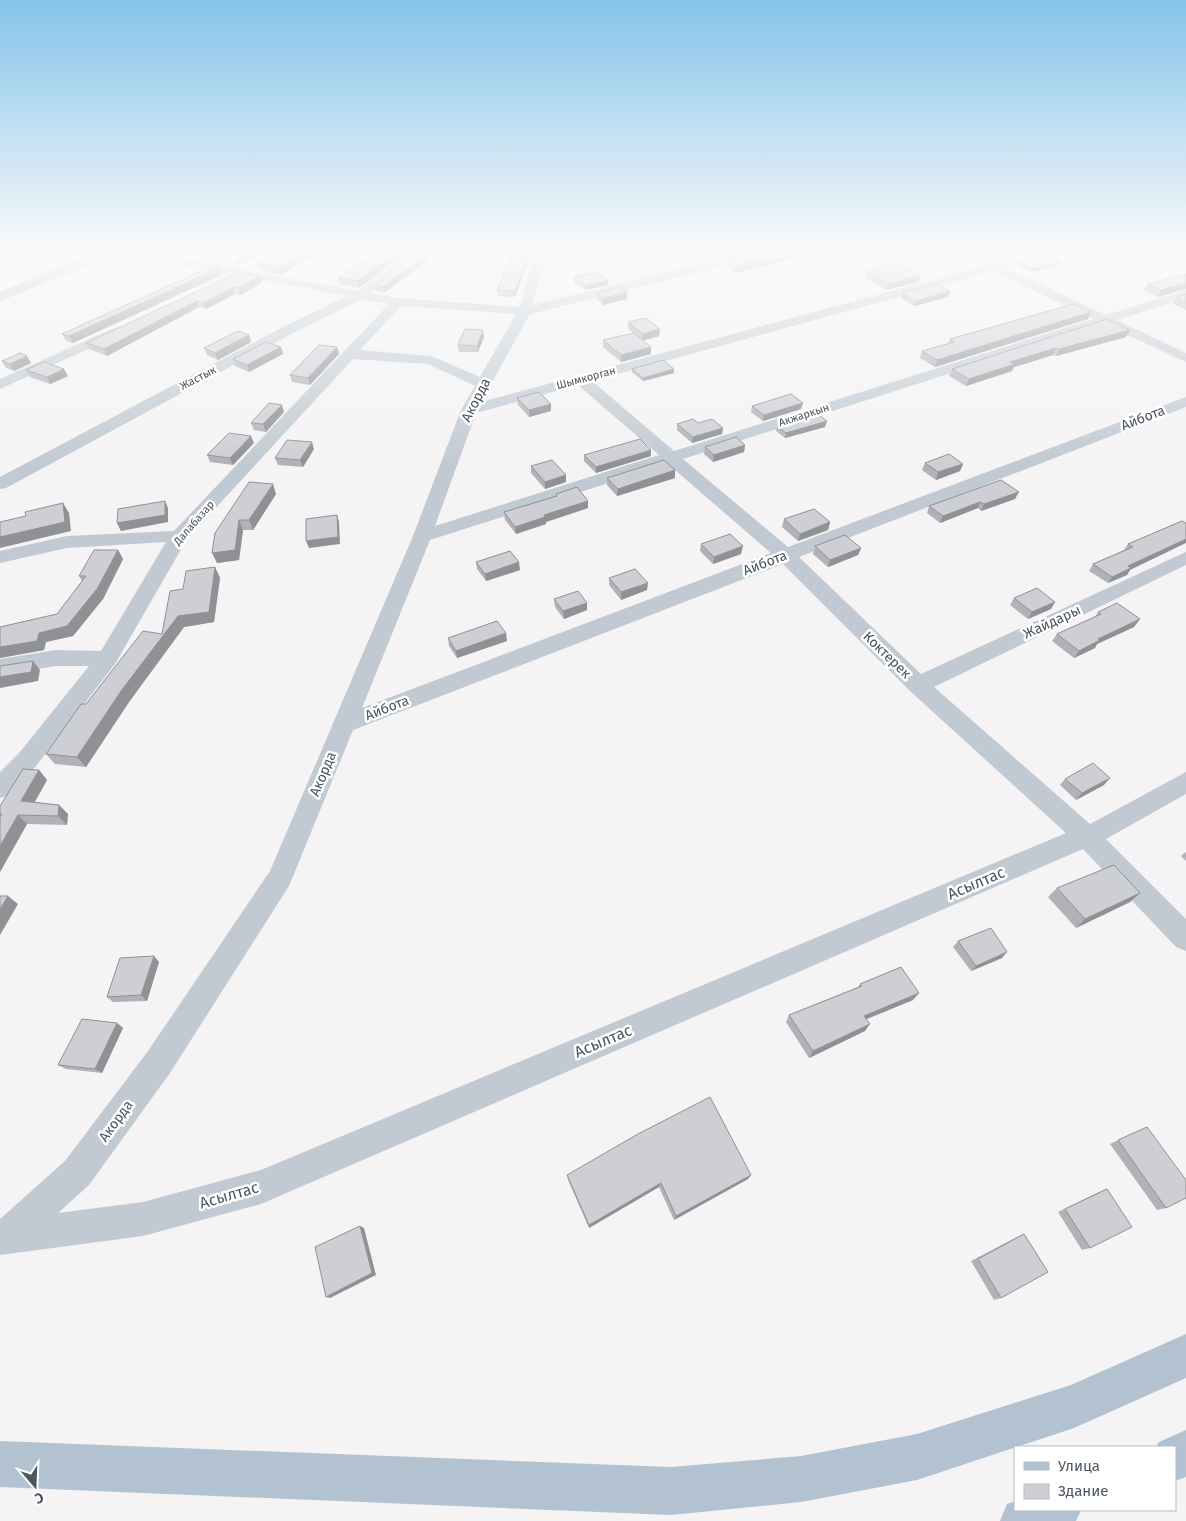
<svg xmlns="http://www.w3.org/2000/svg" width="1186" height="1521" font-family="'Fira Sans',sans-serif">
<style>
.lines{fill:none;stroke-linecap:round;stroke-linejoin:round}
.minor{fill:#c1cad2;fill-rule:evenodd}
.major{fill:#b3c2d1;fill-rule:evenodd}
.wall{fill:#b0b2b7}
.shaded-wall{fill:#909195}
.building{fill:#cdcfd5;stroke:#909195}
.labels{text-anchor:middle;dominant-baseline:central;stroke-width:5;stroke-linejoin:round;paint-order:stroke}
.far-street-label{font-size:11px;fill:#4a5661;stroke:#fff}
.street-label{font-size:14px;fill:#4a5661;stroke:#fff}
.near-street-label{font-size:16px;fill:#4a5661;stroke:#fff}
</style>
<rect width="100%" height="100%" fill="#f5f3f3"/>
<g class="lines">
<path class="minor" d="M124,252H152L357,291L411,252H425L370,293L398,298L520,307L535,252H547L533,305L747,252H770L768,255L530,314L481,402L984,266L957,252H974L996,263L1036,252H1057L1055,255L1006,268L1106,315L1186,290V298L1117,320L1186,353V362L1104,324L683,459L788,547L1186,397V407L799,557L921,674L1186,552V565L934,687L1090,824L1186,772V794L1106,839L1186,919V951L1176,947L1083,849L261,1204L143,1236L0,1255V1219L65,1161L148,1051L270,871L413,536L461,410L475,386L428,364L353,359L187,539L115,664L36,766L9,795L0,798V772L20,752L89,666H56L0,675V659L56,650L101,651L166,542L67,548L0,563V551L67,536L174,531L389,304L362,299L295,332L6,488L0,489V477L285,326L347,296L130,256ZM994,271L1093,319L674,451L592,381ZM401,306L516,314L480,377L431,356L360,350ZM578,385L659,455L435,526L476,413ZM668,464L771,553L362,708L430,540ZM783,564L910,691L1066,833L261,1170L143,1202L58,1213L89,1185L170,1073L289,886L353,730Z
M116,327L123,331L121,334L0,389V379Z"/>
<path class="major" d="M98,252H118L116,255L0,301V292Z
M1186,1334V1378L1074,1428L917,1480L801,1502L671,1515L0,1487V1441L671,1467L801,1456L917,1434L1071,1385Z
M1186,1430V1477L1175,1481V1447H1156L1159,1442Z
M1015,1501V1510H1081L1076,1521H1000L1007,1504Z"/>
</g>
<path class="wall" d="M278,252H320L281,275L258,270L256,264Z
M347,252H407L359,288L339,284L338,278L371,257Z
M513,252H532L515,297L498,296L497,290Z
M704,252H737L713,258Z
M762,252H821L736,273L727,267L728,261Z
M989,252H1027L1003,259Z
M426,255L427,261L384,293L376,291L375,285Z
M1020,263L1058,265L1031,272L1019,267Z
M866,271L921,275L919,282L886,290L865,278Z
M1186,274L1158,297L1144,290L1147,284Z
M221,275L73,343L66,341L62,334Z
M260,276L262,282L240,295L235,294L206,309L199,307L107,356L89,349L86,343Z
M574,277L608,285L585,290L574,282Z
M627,292V299L603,305L597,299V293Z
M902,293L948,297L914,306L901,298Z
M1186,294V310L1173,304L1177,298Z
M1091,312L1088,319L935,367L920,358L922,351L948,344L950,339Z
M628,322L659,336L643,340L651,354L621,362L603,347V340L633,333L628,329Z
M483,330L484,337L478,352H459L458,345Z
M1130,330L1126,337L1056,356L1053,355L1014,367L1012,371L966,386L949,376L952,369Z
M249,335L251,342L218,360L207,355L204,348Z
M281,347L283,354L249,372L235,366L233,359Z
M337,347L339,354L310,385L292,382L290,375Z
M2,361L31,363L14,371L6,368Z
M632,369H674V373L643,381L632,372Z
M26,370L68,376L50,384L30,377Z
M517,398L551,404V411L529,417L518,405Z
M752,406L801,409L763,421L751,412Z
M284,412L266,432L254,430L251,423Z
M698,423L723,428L722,434L692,443L677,430V424Z
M777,426L825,427L785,438L776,431Z
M254,443L233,465L210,462L207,455Z
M745,445L744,452L713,462L704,454L705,447Z
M314,449L303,467L278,465L275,458Z
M584,455L651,456L596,473L584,461Z
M925,463L963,464L960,471L936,480L922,470Z
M531,466L566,482L545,489L531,473Z
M607,478H675L617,496L607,485Z
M276,494L253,530H243L239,560L217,563L215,533Z
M556,494L588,501V508L546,522V524L516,534L505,520L504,512L556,496Z
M1015,499L981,511L978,508L940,523L927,513L929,506Z
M784,519L830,522L828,530L798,541L782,527Z
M1182,521L1130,570L1127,575L1108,583L1089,571L1093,564L1124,550L1128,544Z
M701,544L741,554L713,564L700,551Z
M815,546L861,548L858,555L828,567L813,554Z
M118,550L123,559L103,599L73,636L46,642L44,650L0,658V627L57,614L82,581L79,576Z
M476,562L520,570L486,581L477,569Z
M215,567L220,578L214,622L184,627L129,702L86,767L55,764L46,754L86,704L162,634L183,589Z
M609,578L647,590L621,600L609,585Z
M1014,598L1055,602L1051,609L1028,619L1010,605Z
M554,599L587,603V610L564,619L555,607Z
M1098,612L1140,619L1134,627L1097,644L1095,648L1074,658L1052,641L1057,634L1095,617Z
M448,638L507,641L457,658L449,646Z
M39,770L47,780L35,802L59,805L68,814L67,825L27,824L0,872V806Z
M1065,779L1104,785L1076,800L1060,785Z
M1186,852V861L1181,856Z
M1057,888L1140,893L1130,902L1076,928L1048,897Z
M958,941L1002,958L971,971L953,947Z
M159,962L147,1001L113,1002L107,997Z
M860,984L913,1000L867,1019L865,1031L809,1058L786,1022L789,1015L858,987Z
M117,1023L123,1028L102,1073L66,1069L58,1065Z
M1147,1127L1166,1208L1157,1210L1110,1144Z
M567,1175L748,1179L674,1220L659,1187L589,1228L568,1180Z
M1107,1189L1090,1248L1082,1250L1058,1212L1099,1192Z
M1024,1234L1001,1298L994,1300L971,1261L1017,1237Z"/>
<path class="shaded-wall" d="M252,252H267L237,266L235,260Z
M308,252H320L281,275L279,268Z
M398,252H407L359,288L357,281Z
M530,252H532L515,297V291Z
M714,252H737L713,258Z
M796,252H821L736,273V266Z
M1010,252H1027L1003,259L1005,254Z
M426,255L427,261L384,293L383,287Z
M1060,262L1058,265L1031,272L1033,269Z
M219,268L221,275L73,343L69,336Z
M921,275L919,282L886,290L888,284Z
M260,276L262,282L240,295L238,288Z
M608,280V285L585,290V285Z
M1186,283V289L1158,297L1161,290Z
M233,287L235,294L206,309L204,303Z
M950,291L948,297L914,306L916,301Z
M627,292V299L603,305V298Z
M197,301L199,307L107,356L104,349Z
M1091,312L1088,319L935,367L937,360Z
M660,329L659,336L642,341L643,334Z
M483,330L484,337L478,352L477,346Z
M1130,330L1126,337L1056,356L1059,349Z
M249,335L251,342L218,360L215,353Z
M281,347L283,354L249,372L247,365Z
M337,347L339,354L310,385L308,378Z
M651,347V354L621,362V355Z
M1056,348L1053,355L1014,367L1012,371L966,386L969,379L1010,362Z
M27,356L31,363L14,371L10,364Z
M64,369L68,376L50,384L47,377Z
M674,369V373L643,381V378Z
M803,403L801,409L763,421L764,415Z
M551,404V411L529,417V410Z
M282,405L284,412L266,432L263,424Z
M827,421L825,427L785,438L786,433Z
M723,428L722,434L692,443L693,437Z
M251,436L254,443L233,465L230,458Z
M312,442L314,449L303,467L300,460Z
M745,445L744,452L713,462L714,455Z
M651,450V456L596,473V467Z
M963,464L960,471L936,480L938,472Z
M675,470V478L617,496L618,489Z
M566,475V482L545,489V482Z
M273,484L276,494L253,530L249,520Z
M1019,492L1015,499L981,511L984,504Z
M165,501L168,508V522L121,531L117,523Z
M588,501V508L546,522V524L516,534L515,527L544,515Z
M980,502L978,508L940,523L943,516Z
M63,503L69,513L71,531L0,548V537Z
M337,515L339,522L340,544L309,548L306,541Z
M239,520L243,530L239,560L217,563L212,553Z
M830,522L828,530L798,541L800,534Z
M1186,539V543L1130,570L1127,575L1108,583L1112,577L1128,566Z
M743,546L741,554L713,564L714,557Z
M861,548L858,555L828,567L830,560Z
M118,550L123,559L103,599L73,636L46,642L44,650L0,658V647L39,633Z
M519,562L520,570L486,581L485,574Z
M215,567L220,578L214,622L184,627L129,702L86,767L77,757L121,691Z
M648,583L647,590L621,600V592Z
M1055,602L1051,609L1028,619L1032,612Z
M587,603V610L564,619L563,611Z
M1140,619L1134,627L1097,644L1095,648L1074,658L1079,651L1098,639Z
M506,633L507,641L457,658L456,651Z
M33,661L40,670L38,681L0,688V677Z
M39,770L47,780L30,810L21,801Z
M1110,778L1104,785L1076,800L1082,793Z
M59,805L68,814L67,825L58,816Z
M18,815L27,824L0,872V846Z
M1140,893L1130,902L1076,928L1085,919Z
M8,896L18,904L0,935V909Z
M1007,952L1002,958L971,971L976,966Z
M154,956L159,962L147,1001L141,995Z
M919,993L913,1000L859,1022L864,1016Z
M117,1023L123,1028L102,1073L95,1069Z
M870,1024L865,1031L809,1058L813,1051Z
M751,1175L748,1179L674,1220L676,1216Z
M661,1183L659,1187L589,1228V1225Z
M360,1226L364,1228L376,1275L330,1298L326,1297Z"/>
<path class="building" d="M278,252H308L279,268L256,264Z
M376,252H398L357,281L338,278L378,253Z
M513,252H530L515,291L497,290Z
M762,252H796L736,266L728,261Z
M417,254L426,255L383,287L375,285Z
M1047,256L1060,262L1033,269L1020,263Z
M898,263L921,275L888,284L866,271Z
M210,267L219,268L69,336L62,334L126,305Z
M239,272L260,276L238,288L233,287L204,303L197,301L104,349L86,343Z
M597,272L608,280L585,285L574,277Z
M1186,274V283L1161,290L1147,284Z
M936,284L950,291L916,301L902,293Z
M620,287L627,292L603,298L597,293Z
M1186,294V302L1177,298Z
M1074,304L1091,312L937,360L922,351L954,342L950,339Z
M646,318L660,329L643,334L628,322Z
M1107,319L1130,330L1059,349L1056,348L1010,362L1015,364L969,379L952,369Z
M465,329L483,330L477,346L458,345Z
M238,331L249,335L215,353L204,348Z
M634,333L651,347L621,355L603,340Z
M266,342L281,347L247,365L233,359Z
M319,345L337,347L308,378L290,375Z
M20,353L27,356L10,364L2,361Z
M663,360L674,369L643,378L632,369Z
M44,362L64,369L47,377L26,370Z
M539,392L551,404L529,410L517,398Z
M791,394L803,403L764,415L752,406Z
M269,403L282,405L263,424L251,423Z
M816,413L827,421L786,433L777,426Z
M693,419L698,423L712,419L723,428L693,437L677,424Z
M229,433L251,436L230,458L207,455Z
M736,437L745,445L714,455L705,447Z
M640,439L651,450L596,467L584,455Z
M287,440L312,442L300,460L275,458Z
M949,454L963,464L938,472L925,463Z
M552,460L566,475L545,482L531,466Z
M664,460L675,470L618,489L607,478Z
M1001,480L1019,492L984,504L980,502L943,516L929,506Z
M249,482L273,484L249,520H239L235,550L212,553L215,533Z
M577,487L588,501L544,515L545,517L515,527L504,512L557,496L556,494Z
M165,501V515L117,523L118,509Z
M63,503L65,522L0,537V522L26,516L25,512Z
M814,509L830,522L800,534L784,519Z
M337,515L338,537L306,541V519Z
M1182,521L1186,523V539L1128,566L1131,568L1112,577L1093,564L1133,547L1128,544Z
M730,534L743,546L714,557L701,544Z
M845,535L861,548L830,560L815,546Z
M94,550H118L97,589L67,626L39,633L37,641L0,647V627L57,614L86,576H79Z
M510,551L519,562L485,574L476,562Z
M215,567L209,612L178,616L121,691L77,757L46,754L81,704H86L143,631L162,634L170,591L183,589L186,571Z
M635,569L648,583L621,592L609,578Z
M1037,588L1055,602L1032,612L1014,598Z
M578,591L587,603L563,611L554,599Z
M1117,603L1140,619L1098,639L1100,640L1079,651L1057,634L1101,614L1098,612Z
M497,621L506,633L456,651L448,638Z
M33,661L31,672L0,677V666Z
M1093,763L1110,778L1082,793L1065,779Z
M23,769L39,770L21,801L59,805L58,816L18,815L0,846V817L2,814H0V806Z
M1114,865L1140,893L1085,919L1057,888Z
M0,896H8L0,909Z
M991,928L1007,952L976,966L958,941Z
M154,956L141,995L107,997L120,958Z
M901,967L919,993L864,1016L870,1024L813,1051L789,1015L862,986L860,984Z
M82,1019L117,1023L95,1069L58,1065Z
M710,1097L751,1175L676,1216L661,1183L589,1225L567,1175L638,1134Z
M1147,1127L1186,1180V1198L1166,1208L1118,1140Z
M1107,1189L1132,1227L1090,1248L1065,1209Z
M360,1226L372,1273L326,1297L315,1247Z
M1024,1234L1048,1272L1001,1298L978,1259Z"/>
<linearGradient id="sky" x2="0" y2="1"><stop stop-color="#85c3ea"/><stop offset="0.54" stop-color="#fafafa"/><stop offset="1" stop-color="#fafafa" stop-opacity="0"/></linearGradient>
<rect width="1186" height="465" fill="url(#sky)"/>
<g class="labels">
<g class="far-street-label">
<text transform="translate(198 378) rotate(-28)">Жастык</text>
<text transform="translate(586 378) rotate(-15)">Шымкорган</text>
<text transform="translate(804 415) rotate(-18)">Акжаркын</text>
<text transform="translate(194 523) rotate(-49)">Далабазар</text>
</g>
<g class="street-label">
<text transform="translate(476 400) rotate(-63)">Акорда</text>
<text transform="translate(1143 418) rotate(-21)">Айбота</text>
<text transform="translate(765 563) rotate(-21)">Айбота</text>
<text transform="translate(1052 622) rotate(-25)">Жайдары</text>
<text transform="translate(887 655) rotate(44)">Коктерек</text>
<text transform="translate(387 708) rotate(-21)">Айбота</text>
<text transform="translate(323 774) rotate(-67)">Акорда</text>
<text transform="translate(116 1121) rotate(-54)">Акорда</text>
</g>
<g class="near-street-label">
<text transform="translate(976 883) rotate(-23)">Асылтас</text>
<text transform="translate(603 1041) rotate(-23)">Асылтас</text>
<text transform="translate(229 1195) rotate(-16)">Асылтас</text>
</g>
</g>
<rect x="1014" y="1446" width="162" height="65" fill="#ffffff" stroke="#b7bbc0"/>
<rect x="1024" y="1462" width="25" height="8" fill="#b3c2d1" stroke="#b7bbc0"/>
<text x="1058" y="1471" font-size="15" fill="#4a5661">Улица</text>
<rect x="1024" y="1484" width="25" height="15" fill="#cdcfd5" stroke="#b7bbc0"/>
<text x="1058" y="1496" font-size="15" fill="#4a5661">Здание</text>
<g transform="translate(35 1486) rotate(161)" stroke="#ffffff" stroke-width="4" paint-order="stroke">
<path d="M0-4L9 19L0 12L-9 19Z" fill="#4a5661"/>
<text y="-8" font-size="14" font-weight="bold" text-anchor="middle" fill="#4a5661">С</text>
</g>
</svg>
